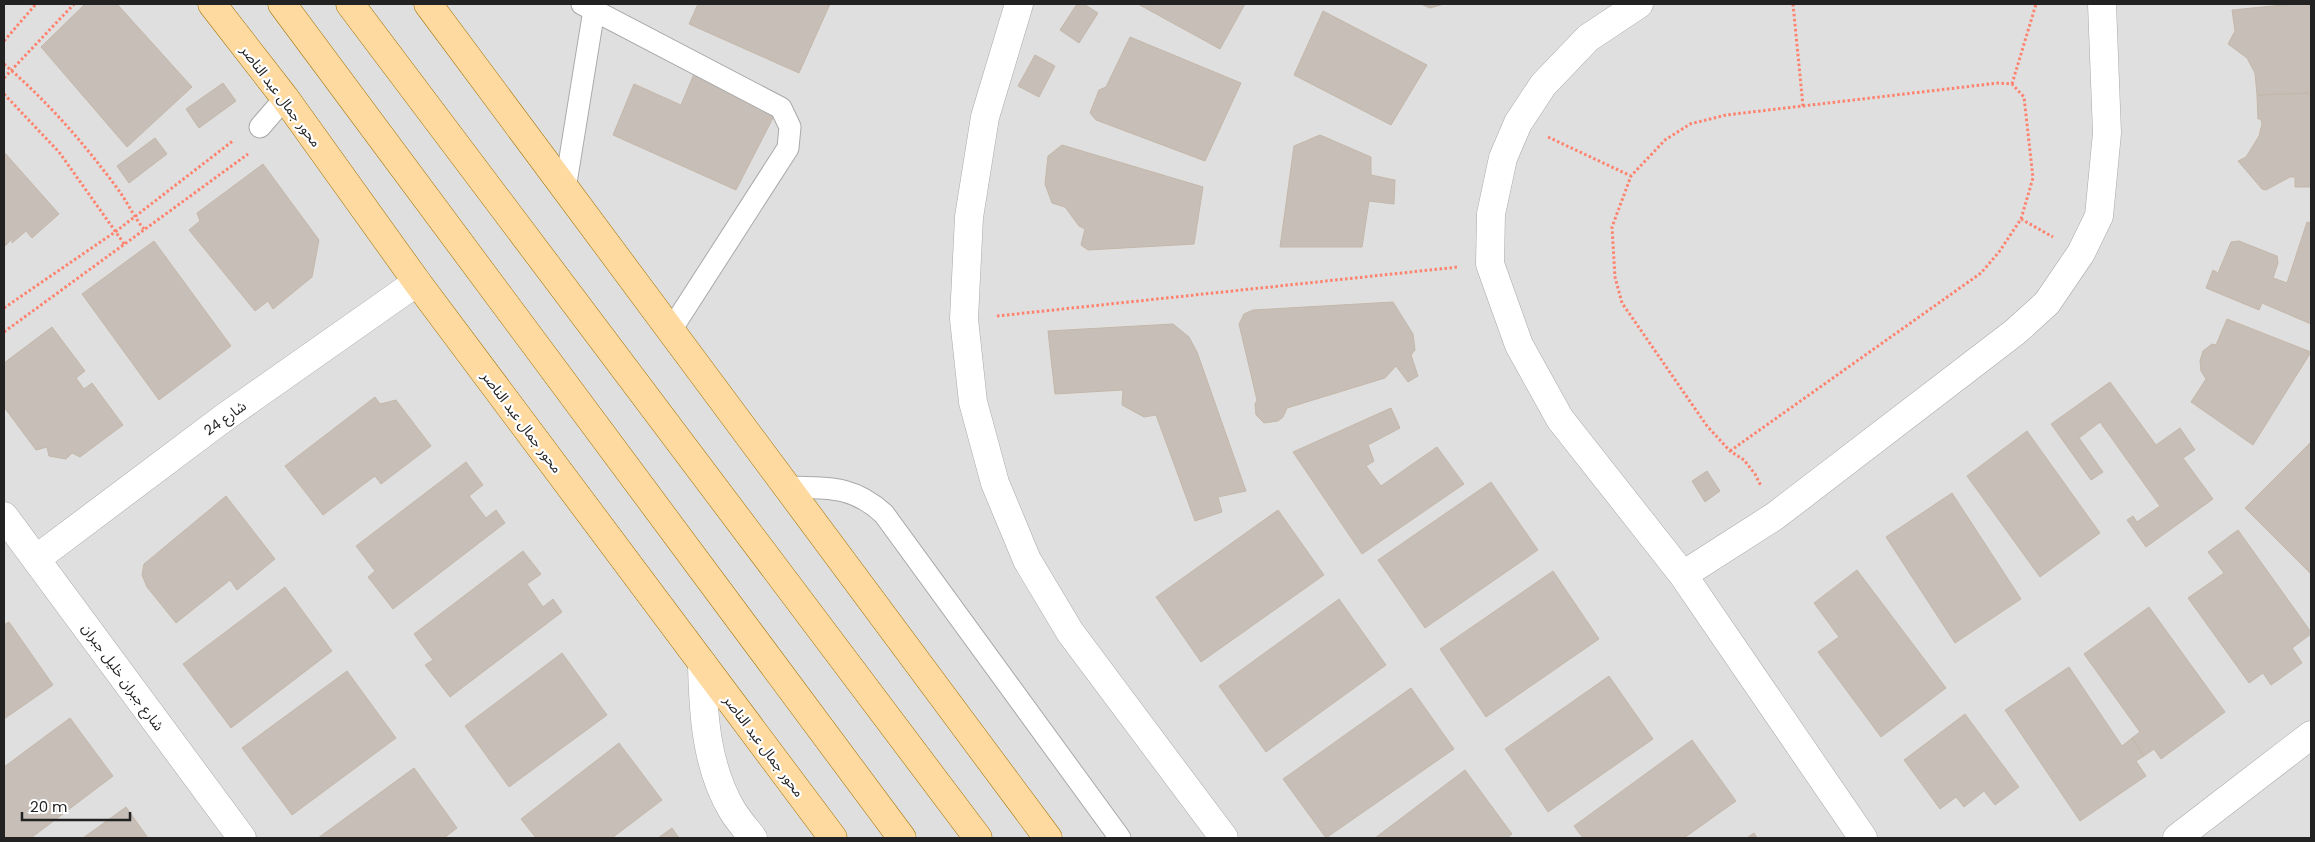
<svg xmlns="http://www.w3.org/2000/svg" width="2315" height="842" font-family="Poppins,'Noto Sans Arabic',sans-serif">
<style>
.residential{fill:#e0dfdf}
.building{fill:#c7bfb7;stroke:#c4b7aa}
.lines{fill:none;stroke-linecap:round;stroke-linejoin:round}
.service-casing{stroke:#a9a9a9;stroke-width:23}
.minor-casing{stroke:#a9a9a9;stroke-width:29}
.primary-casing{stroke:#9f7100;stroke-width:29}
.path{stroke:#fd836e;stroke-width:3;stroke-dasharray:2.5 2.5;stroke-linecap:butt}
.service{stroke:#fff;stroke-width:21}
.minor{stroke:#fff;stroke-width:28}
.primary{stroke:#fedaa1;stroke-width:28}
.labels{text-anchor:middle;dominant-baseline:central;stroke-width:4.5;stroke-linejoin:round;paint-order:stroke}
.street-label{font-size:14px;fill:#222;stroke:#fff}
</style>
<rect width="100%" height="100%" fill="#f2efe8"/>
<path class="residential" d="M4,4H2311V838H4Z"/>
<path class="building" d="M85,4H117L192,87L127,147L41,47Z
M698,4H830L799,73L689,24Z
M1077,4H1084L1098,13L1079,43L1060,30Z
M1138,4H1245L1220,49Z
M1421,4H1444L1430,8Z
M2293,4H2311V93L2257,95L2255,73L2247,58L2228,44L2235,31L2232,10Z
M1323,11L1427,65L1391,125L1294,75Z
M1130,37L1241,83L1205,161L1096,120L1090,113L1099,90L1106,87Z
M1035,55L1055,66L1039,97L1018,86Z
M694,74L774,116L736,190L613,135L634,84L681,105Z
M223,83L236,101L199,128L186,109Z
M2311,93V187H2295V177H2290L2266,190L2262,189L2238,161L2246,157L2259,136L2262,124L2261,119H2258L2257,95Z
M1320,135L1371,157V175L1395,180L1394,204L1369,201L1362,247H1280L1294,146Z
M155,138L167,154L129,183L117,166Z
M1062,145L1203,187L1194,244L1088,250L1081,245L1085,229L1079,226L1065,207L1052,203L1045,184L1048,156Z
M4,152L59,214L32,238L26,231L12,243V239L4,247Z
M263,164L319,240L312,277L273,309L268,301L255,311L189,230L200,221L197,213Z
M2307,222L2311,223V324L2262,303L2259,310L2206,288L2213,270L2218,273L2231,242L2239,241L2277,256L2278,263L2273,278L2287,283Z
M154,241L231,346L159,400L82,294Z
M1393,302L1413,334L1415,350L1411,355L1418,376L1408,382L1396,366L1385,378L1287,408L1283,417L1278,421L1264,423L1256,415L1255,404L1257,400L1239,324L1244,314L1253,310Z
M2227,319L2311,352L2253,445L2191,402L2206,379L2201,371L2200,361L2203,351L2212,344L2216,345Z
M1173,324L1189,337L1197,352L1246,491L1218,497L1222,512L1195,521L1156,415L1144,417L1122,405L1123,390L1055,394L1048,331Z
M52,327L85,371L76,378L84,389L92,383L123,425L80,457L72,453L66,459L49,456L47,447L36,450L4,407V363Z
M2110,382L2156,445L2180,428L2195,450L2183,458L2213,499L2146,547L2127,520L2133,516L2137,522L2160,506L2100,422L2079,438L2103,472L2091,480L2051,424Z
M375,397L380,404L396,400L431,446L381,484L375,476L323,515L285,466Z
M1391,408L1400,428L1368,445L1374,461L1366,466L1381,486L1437,447L1464,484L1362,554L1293,452Z
M2027,431L2100,533L2040,577L1967,476Z
M2311,442V574L2245,508Z
M466,462L483,485L469,496L486,518L496,510L505,523L393,609L368,577L375,571L356,546Z
M1707,471L1720,491L1705,502L1692,481Z
M1491,482L1538,550L1425,628L1378,560Z
M1952,493L2021,599L1955,643L1886,537Z
M226,496L275,559L237,590L230,580L176,623L147,587L142,575L144,564Z
M1278,510L1324,575L1201,662L1156,597Z
M2238,530L2311,632V634L2292,648L2302,663L2271,685L2263,673L2249,683L2188,598L2224,573L2208,552Z
M523,551L541,574L527,584L543,607L553,599L562,612L450,697L425,665L433,660L414,634Z
M1857,570L1946,688L1881,737L1818,652L1839,637L1814,603Z
M1553,571L1599,639L1486,717L1440,649Z
M285,587L332,651L231,728L183,664Z
M1339,599L1386,665L1266,752L1219,686Z
M2149,607L2225,712L2161,759L2154,749L2144,756L2132,738L2140,732L2084,654Z
M9,622L53,685L4,719V625Z
M562,653L607,715L509,787L465,726Z
M2069,667L2122,746L2132,738L2144,756L2136,761L2146,776L2080,821L2005,710Z
M347,671L396,738L292,815L242,748Z
M1609,676L1653,739L1548,812L1505,749Z
M1411,688L1454,749L1326,838L1283,779Z
M1965,714L2019,787L1995,805L1984,791L1964,807L1956,797L1940,809L1904,760Z
M70,718L113,776L31,838H7L4,834V767Z
M1692,740L1736,801L1684,838H1583L1574,826Z
M619,743L662,800L612,838H536L521,819Z
M414,768L457,828L444,838H318Z
M1465,770L1512,834L1507,838H1375Z
M126,807L148,838H83Z
M672,828L679,838H658Z
M1754,833L1757,838H1747Z"/>
<g class="lines">
<g class="service-casing">
<path id="service" d="M582,4L781,108L790,127L788,148L671,330
M260,127L285,98
M565,189L594,10
M787,487C827,488 853,485 884,514L1120,838"/>
</g>
<g class="minor-casing">
<path id="minor" d="M1019,4L985,117L969,217L964,319L973,402L995,483L1027,560L1070,632L1224,838
M1639,4L1588,38L1543,85L1518,123L1503,158L1491,214L1490,264L1519,345L1560,419L1683,575L1863,838
M4,516L242,838
M36,559L225,417L417,282
M1683,575L1775,516L2015,332L2047,303L2081,253L2099,216L2107,133L2102,4
M702,663C703,713 706,766 732,810C738,820 746,829 753,838
M2177,838L2311,735"/>
</g>
<g class="primary-casing">
<path id="primary" d="M212,4L285,98L417,282L833,838
M282,4L902,838
M350,4L978,838
M428,4L1048,838"/>
</g>
<path class="path" d="M1793,4L1803,106
M4,41L36,4
M4,64C47,101 83,142 117,188C127,201 133,216 144,229
M4,78L74,4
M2012,84L2036,4
M4,94L59,152L125,245
M1548,137L1631,176
M2021,219L2053,237
M4,308L115,232L234,140
M997,316L1458,267
M4,332L248,154
M1730,451L1981,273L1999,252L2021,219L2033,178L2024,97L2012,84L1998,83L1726,115L1690,124L1665,140L1631,176L1612,227L1615,277L1622,303L1707,426L1730,451L1744,460L1755,474L1761,486"/>
<use href="#service" class="service"/>
<use href="#minor" class="minor"/>
<use href="#primary" class="primary"/>
</g>
<g class="labels">
<g class="street-label">
<text transform="translate(281 96) rotate(53)">محور جمال عبد الناصر</text>
<text transform="translate(225 418) rotate(-36)">شارع 24</text>
<text transform="translate(522 422) rotate(53)">محور جمال عبد الناصر</text>
<text transform="translate(123 677) rotate(54)">شارع جبران خليل جبران</text>
<text transform="translate(764 746) rotate(53)">محور جمال عبد الناصر</text>
</g>
</g>
<rect width="2315" height="842" fill="none" stroke="#222222" stroke-width="10"/>
<path d="M22 812v8h108v-8" fill="none" stroke="#222222" stroke-width="2.5"/>
<text x="30" y="812" font-size="15" fill="#222222" stroke="#ffffff" stroke-width="4" paint-order="stroke">20 m</text>
</svg>
